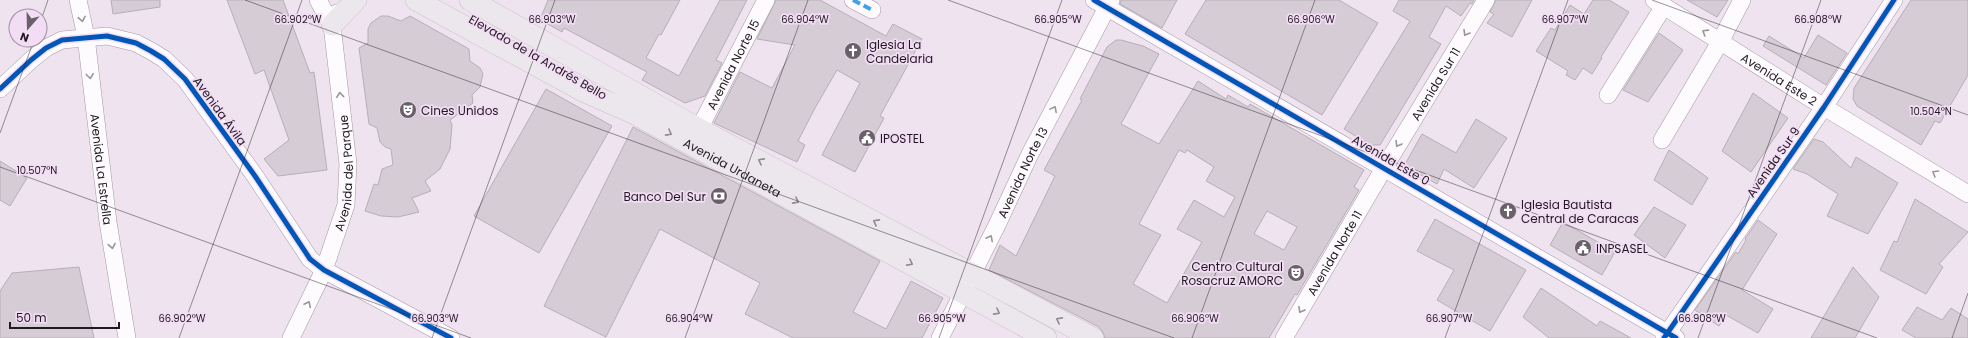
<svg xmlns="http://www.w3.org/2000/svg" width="1968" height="338" font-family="Poppins,sans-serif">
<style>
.building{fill:#d6ccd6;stroke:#b7aeb7;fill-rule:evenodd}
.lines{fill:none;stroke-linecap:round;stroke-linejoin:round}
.minor-casing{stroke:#a399a3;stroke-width:18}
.major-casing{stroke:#c9c2c9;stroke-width:22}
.minor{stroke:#fdfbfd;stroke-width:17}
.major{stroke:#ece6ed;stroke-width:21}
.quiet{stroke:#3ea2ea;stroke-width:4;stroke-dasharray:8 4;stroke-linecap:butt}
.cycleway-casing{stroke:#f3ddf5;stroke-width:8}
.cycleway{stroke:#0057b8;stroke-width:5}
.oneway{stroke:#9a959a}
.oneway2{stroke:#918a91}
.ticks{fill:none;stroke:#211921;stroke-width:1;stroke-opacity:0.45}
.labels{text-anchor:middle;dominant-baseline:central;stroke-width:3.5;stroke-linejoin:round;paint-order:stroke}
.poi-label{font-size:12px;fill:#211921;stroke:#f3ddf5;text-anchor:start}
.street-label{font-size:12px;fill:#211921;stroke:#f3ddf5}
.ticks-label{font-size:10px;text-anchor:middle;fill:#211921;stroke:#f3ddf5;stroke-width:3.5;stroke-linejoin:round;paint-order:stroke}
</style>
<rect width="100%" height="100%" fill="#efe3ef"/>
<path class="building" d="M111,0H160V7L113,14Z
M227,0H283L310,73L314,72L327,170L278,176L264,159L289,140L264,70L255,74Z
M548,0H680L661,35L659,34L646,58L679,76L720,0H747L716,60L722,63L705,96L685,103L642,80L647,72L564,28L562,32L546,23L541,17Z
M776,0H820L886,36L893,24L922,39L880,116L884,118L855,172L822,155L860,83L837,70L815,108L798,141L805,145L797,162L714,123L740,72L772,88L795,45L757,39Z
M1121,0H1177L1162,28L1120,4Z
M1206,0H1339L1378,23L1322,115L1185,34Z
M1399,0H1474L1472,4L1470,3L1461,16L1446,6L1429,37L1441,44L1380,145H1370L1344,129L1410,21L1393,11Z
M1496,0H1532L1512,37L1487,23L1494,14L1490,12Z
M1593,0H1609L1629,12L1601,57L1602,58L1592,74L1583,68L1575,80L1566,75L1568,71L1536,51L1551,28L1555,30L1570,5L1584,14Z
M1687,0H1728L1717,17Z
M1911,0H1968V75L1940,123L1935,121L1921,145L1857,106L1853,99L1854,88Z
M381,16H388L401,21L410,16L469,49L470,61L480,68L483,74L480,87L472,95L473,103L450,120L452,125L450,149L440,169L425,181L431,191L412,198L419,212L398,217L381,216L365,211L374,184L378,185L382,169L393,165L391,149L385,147L380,142L377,128L369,124L359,48L368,43V29L371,23Z
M1659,33L1683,50L1648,102L1623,90Z
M1818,35L1847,53L1826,85L1763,46L1769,36L1804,58Z
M1116,40H1121L1143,46L1159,54L1121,124L1159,144L1198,81L1226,99L1228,95L1248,107L1250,104L1364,170L1354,187L1359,190L1339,224L1297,295L1295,294L1269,338H1105L1103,332L1099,327L989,270L1000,245L1016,256L1055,176L1044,170L1082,100L1080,99L1107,47ZM1179,150L1185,153L1187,150L1214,167L1206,181L1235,197L1224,217L1194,200L1177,229L1202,242L1167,303L1133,284L1161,235L1139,224ZM1267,211L1297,227L1284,250L1254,234Z
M546,89L612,126L539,253L474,216Z
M1753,93L1788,118L1751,172L1722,151Z
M1476,119L1507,138L1474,188L1444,169L1437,184L1404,166L1422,134L1456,153Z
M633,127L880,261L853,312L886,329L911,281L943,298L922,338H793L745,314L760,283L660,229L606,337L544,306Z
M1814,139L1823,142L1851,168L1856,157L1898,183L1868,234L1827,216L1838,194L1807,174L1793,169Z
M1669,150L1708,178L1692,205L1654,180Z
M0,161L27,178L10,206L0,200Z
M1915,199L1968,232L1939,264L1943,267L1926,294L1880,270L1894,241L1897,242Z
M1654,207L1686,225L1665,258L1634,235Z
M1435,219L1526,270L1490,331L1437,300L1454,270L1417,251Z
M1758,220L1777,234L1742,290L1773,309L1758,333L1726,315L1719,326L1695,310L1736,252L1738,254L1746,240L1745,239Z
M1563,222L1615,252L1602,275L1550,245Z
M79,267L94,338H0V291L12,273Z
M1853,267L1879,297L1855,338H1811Z
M1541,288L1597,326L1600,321L1631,338H1549L1523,317Z
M1917,307L1942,320L1951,308L1968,319V338H1916L1902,330Z"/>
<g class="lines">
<g class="minor-casing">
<g id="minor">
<path id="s1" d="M78,0L86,37L108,222L127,338"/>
<path d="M318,0L332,25"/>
<path d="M853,0L872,10"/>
<path d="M1094,0L1676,338"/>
<path id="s2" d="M1654,0L1824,107L1968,194"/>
<path d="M0,89L31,60L46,48L62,40L107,36L136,43L151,51L164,59L185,79L255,176L310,259L324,270L451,338"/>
<path d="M1608,95L1664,6"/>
<path id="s3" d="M699,129L766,0"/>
<path d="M1662,140L1720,42L1742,0"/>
<path id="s4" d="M291,338L324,270L346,205L348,164L332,25L337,13"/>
<path id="s5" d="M940,338L997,225L1030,154L1111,0"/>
<path id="s6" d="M1284,338L1384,168L1486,0"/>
<path d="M1664,338L1824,107L1894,0"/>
</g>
</g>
<g class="major-casing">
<g id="major">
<path id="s7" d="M416,0L585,92L635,114L1046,338"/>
<path d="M470,0L699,129L1093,338"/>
<path d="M332,25L356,0"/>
</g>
</g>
<use href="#minor" class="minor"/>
<use href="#major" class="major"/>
<path class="quiet" d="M853,0L872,10"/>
<g class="cycleway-casing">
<path id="cycleway" d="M1094,0L1676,338
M0,89L31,60L46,48L62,40L107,36L136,43L151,51L164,59L185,79L255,176L310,259L324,270L451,338
M1664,338L1824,107L1894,0"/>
</g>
<use href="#cycleway" class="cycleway"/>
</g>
<defs><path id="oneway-chevron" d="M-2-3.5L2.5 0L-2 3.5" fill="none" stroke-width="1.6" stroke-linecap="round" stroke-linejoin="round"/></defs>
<g class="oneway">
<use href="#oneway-chevron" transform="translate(82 19) rotate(79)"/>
<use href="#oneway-chevron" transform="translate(1705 32) rotate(-148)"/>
<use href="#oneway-chevron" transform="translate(1466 33) rotate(121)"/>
<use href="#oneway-chevron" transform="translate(90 76) rotate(83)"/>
<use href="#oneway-chevron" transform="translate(340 95) rotate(-96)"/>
<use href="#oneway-chevron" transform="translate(1054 109) rotate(-62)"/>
<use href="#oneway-chevron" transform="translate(1398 144) rotate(121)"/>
<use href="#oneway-chevron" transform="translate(1935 173) rotate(-149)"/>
<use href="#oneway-chevron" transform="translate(990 238) rotate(-63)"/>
<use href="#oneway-chevron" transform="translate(112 246) rotate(80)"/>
<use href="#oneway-chevron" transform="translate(308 304) rotate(-64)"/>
<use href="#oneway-chevron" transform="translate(1301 310) rotate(120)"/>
</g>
<g class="oneway2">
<use href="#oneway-chevron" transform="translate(669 133) rotate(29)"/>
<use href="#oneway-chevron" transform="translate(761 161) rotate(-152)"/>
<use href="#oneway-chevron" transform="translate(796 201) rotate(28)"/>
<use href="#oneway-chevron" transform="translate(876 222) rotate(-152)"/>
<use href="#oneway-chevron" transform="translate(910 263) rotate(28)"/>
<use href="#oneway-chevron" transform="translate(997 312) rotate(28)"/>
<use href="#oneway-chevron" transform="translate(1059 320) rotate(-152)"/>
</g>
<path class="ticks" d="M245,0L1174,338M948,0L1877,338M1652,0L1968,115M40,23L48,0M0,133L34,40M0,167L471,338M179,338L302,0M432,338L555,0M685,338L808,0M939,338L1062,0M1192,338L1315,0M1445,338L1568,0M1698,338L1821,0M1952,338L1968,293"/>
<defs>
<g id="church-disc" transform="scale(0.9)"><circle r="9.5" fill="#696069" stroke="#f3ddf5"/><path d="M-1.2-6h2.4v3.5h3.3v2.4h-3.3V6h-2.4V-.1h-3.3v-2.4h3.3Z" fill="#fff"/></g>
<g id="theatre-disc" transform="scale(0.9)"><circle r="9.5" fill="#696069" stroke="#f3ddf5"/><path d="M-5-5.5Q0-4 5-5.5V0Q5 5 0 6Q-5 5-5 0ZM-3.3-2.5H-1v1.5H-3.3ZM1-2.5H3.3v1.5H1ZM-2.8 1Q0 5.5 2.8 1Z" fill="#fff"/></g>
<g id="civic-disc" transform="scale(0.9)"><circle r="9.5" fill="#696069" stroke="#f3ddf5"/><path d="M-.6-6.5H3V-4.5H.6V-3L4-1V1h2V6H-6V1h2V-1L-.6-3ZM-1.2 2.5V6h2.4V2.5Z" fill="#fff"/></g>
<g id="bank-disc" transform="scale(0.9)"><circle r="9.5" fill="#696069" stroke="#f3ddf5"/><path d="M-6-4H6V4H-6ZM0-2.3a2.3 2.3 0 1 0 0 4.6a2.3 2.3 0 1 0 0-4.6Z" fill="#fff"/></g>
</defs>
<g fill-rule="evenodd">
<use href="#church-disc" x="853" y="51"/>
<use href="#theatre-disc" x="408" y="110"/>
<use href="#civic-disc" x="867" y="138"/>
<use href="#bank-disc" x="719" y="196"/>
<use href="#church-disc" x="1508" y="211"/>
<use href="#civic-disc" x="1583" y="248"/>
<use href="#theatre-disc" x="1296" y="273"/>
</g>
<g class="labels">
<g class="poi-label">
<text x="866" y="44">Iglesia La<tspan x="866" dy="14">Candelaria</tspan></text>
<text x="421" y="110">Cines Unidos</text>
<text x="880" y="138">IPOSTEL</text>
<text x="706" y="196" text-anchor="end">Banco Del Sur</text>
<text x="1521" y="204">Iglesia Bautista<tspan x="1521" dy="14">Central de Caracas</tspan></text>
<text x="1596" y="248">INPSASEL</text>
<text x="1283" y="266" text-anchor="end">Centro Cultural<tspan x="1283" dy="14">Rosacruz AMORC</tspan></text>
</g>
<g class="street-label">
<text transform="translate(538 57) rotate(30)">Elevado de la Andrés Bello</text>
<text stroke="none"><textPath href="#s3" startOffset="73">Avenida Norte 15</textPath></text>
<text stroke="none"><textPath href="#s2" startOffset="148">Avenida Este 2</textPath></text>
<text stroke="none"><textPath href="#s6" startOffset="296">Avenida Sur 11</textPath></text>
<text transform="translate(220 111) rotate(54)">Avenida Ávila</text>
<text transform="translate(1391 160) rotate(30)">Avenida Este 0</text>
<text transform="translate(1773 162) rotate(-55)">Avenida Sur 9</text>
<text stroke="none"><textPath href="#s7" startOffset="358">Avenida Urdaneta</textPath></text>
<text stroke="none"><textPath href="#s1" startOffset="171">Avenida La Estrella</textPath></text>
<text stroke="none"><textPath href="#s5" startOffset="185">Avenida Norte 13</textPath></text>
<text stroke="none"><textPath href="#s4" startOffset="176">Avenida del Parque</textPath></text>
<text stroke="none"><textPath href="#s6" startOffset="99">Avenida Norte 11</textPath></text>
</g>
</g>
<g class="ticks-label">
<text x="298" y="23">66.902°W</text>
<text x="552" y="23">66.903°W</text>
<text x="805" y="23">66.904°W</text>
<text x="1058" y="23">66.905°W</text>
<text x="1311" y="23">66.906°W</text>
<text x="1565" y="23">66.907°W</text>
<text x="1818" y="23">66.908°W</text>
<text x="1931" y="115">10.504°N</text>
<text x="37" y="174">10.507°N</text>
<text x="182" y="322">66.902°W</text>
<text x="435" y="322">66.903°W</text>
<text x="689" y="322">66.904°W</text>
<text x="942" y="322">66.905°W</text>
<text x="1195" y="322">66.906°W</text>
<text x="1449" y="322">66.907°W</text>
<text x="1702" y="322">66.908°W</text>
</g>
<g transform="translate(28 28) rotate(200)"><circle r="19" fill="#f3ddf5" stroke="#9f8fa0"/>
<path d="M0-3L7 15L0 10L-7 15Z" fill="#696069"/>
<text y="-6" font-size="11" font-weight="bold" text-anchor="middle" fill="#211921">N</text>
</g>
<path d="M10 322v6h109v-6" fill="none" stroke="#211921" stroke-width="2"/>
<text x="16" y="322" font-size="12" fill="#211921" stroke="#f3ddf5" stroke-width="3" paint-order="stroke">50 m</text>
</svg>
